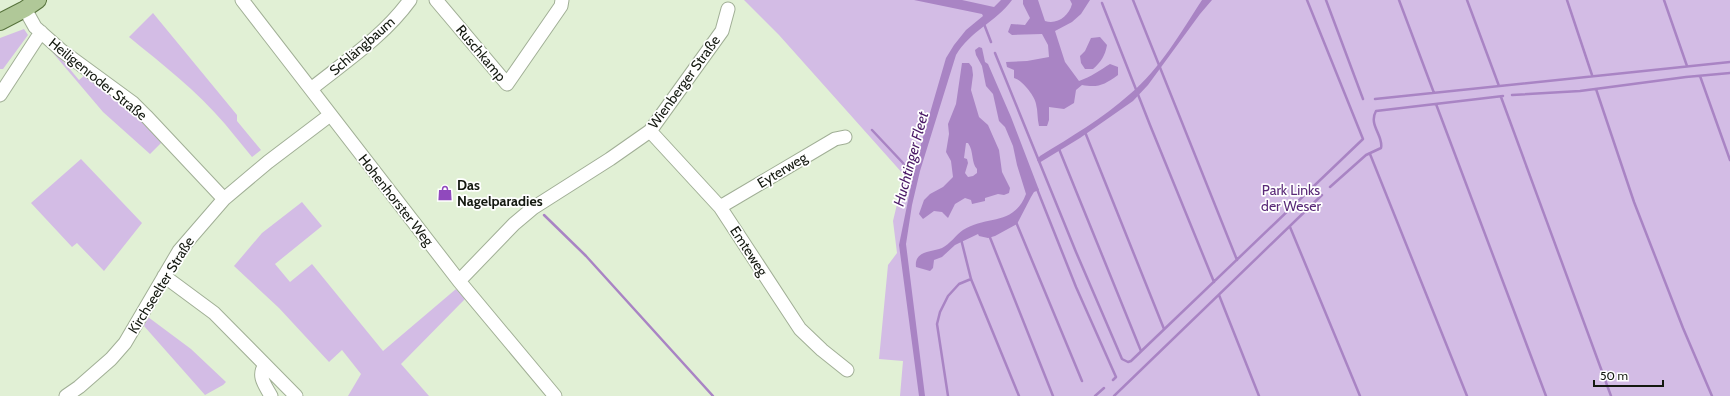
<svg xmlns="http://www.w3.org/2000/svg" width="1730" height="396" font-family="Cabin,sans-serif">
<style>
.green{fill:#d3bce5}
.water{fill:#a984c4;fill-rule:evenodd}
.lines{fill:none;stroke-linecap:round;stroke-linejoin:round}
.stream{stroke:#a984c4;stroke-width:2.5}
.minor-casing{stroke:#a1af96;stroke-width:15}
.major-casing{stroke:#57733c;stroke-width:18}
.minor{stroke:#fff;stroke-width:13}
.major{stroke:#b0c898;stroke-width:16}
.labels{text-anchor:middle;dominant-baseline:central;stroke-width:3.5;stroke-linejoin:round;paint-order:stroke}
.street-label{font-size:14px;fill:#141910;stroke:#fff}
.poi-label{font-size:14px;font-weight:bold;fill:#141910;stroke:#fff;text-anchor:start}
.park-label{font-size:14px;fill:#5a2a78;stroke:#fff}
.water-label{font-size:15px;font-style:italic;fill:#4b1a67;stroke:#fff}
</style>
<rect width="100%" height="100%" fill="#e1f0d5"/>
<path class="green" d="M744,0H1730V396H900L903,361L879,359L888,265L897,253L893,221L904,175L779,35Z
M153,13L237,115V121L261,150L252,157C243,146 234,135 225,124C197,91 162,64 129,37Z
M24,29L28,35L3,69H0V38Z
M54,50L79,80L85,75L116,97L163,141L150,154L103,112L53,53Z
M81,159L142,223L104,271L77,243L72,247L31,203Z
M302,202L322,226L275,264L290,282L312,264L383,351L456,289L465,299L401,364L429,396H348L361,374L342,350L329,362L279,308L234,266L262,233Z
M148,317L191,349L226,382L223,385L205,395L144,326Z"/>
<path class="water" d="M914,0H962L994,7L1001,0H1012C996,22 970,31 956,55L920,171L912,205L906,244L925,396H919L899,245L916,161L946,58L954,45L966,30L983,16L982,14Z
M1023,0H1038L1045,21C1057,25 1069,16 1072,4L1070,0H1090L1081,14L1072,22L1055,31L1065,62L1079,81C1091,77 1100,70 1110,64L1118,67V75C1104,85 1098,88 1082,85L1076,90L1074,103L1064,109L1049,107V120L1047,126H1039C1037,118 1038,111 1036,104C1035,96 1022,80 1014,78V70L1007,67L1006,62L1027,61L1049,57L1048,45L1042,34L1012,35L1008,32L1011,24L1025,25L1030,18L1023,4Z
M1202,0H1212L1200,14L1148,85L1133,101L1080,138L1039,163L1037,160L1040,156C1071,137 1103,118 1130,94C1160,69 1181,32 1202,0Z
M1100,37L1107,45C1105,56 1101,62 1093,69H1085L1081,63L1080,56L1085,51L1091,38Z
M979,47L982,48L985,62L988,64L1011,117L1039,190L1034,192L1031,197L1017,224L995,236L988,238L979,236L978,234L955,245L942,257L934,260L933,268L930,271L916,267C914,251 931,252 942,248C950,244 956,235 963,230C987,215 1014,226 1026,194L1017,165L1013,146L1005,127L999,121L993,94L986,86L982,66L976,55L975,50Z
M962,63H969L972,67L973,75L971,90L979,117L988,125L999,150L1002,172L1010,188L1009,193L1004,195L998,194L985,198V201L972,204L971,200L965,198L955,204L948,218L942,212L934,211L923,219L919,214L924,200L930,194L943,187L953,177L951,161L946,152L949,134L948,124L956,104ZM966,143H968C974,151 971,163 977,169V173L973,176L968,177L965,173L968,163L967,159L964,158Z"/>
<g class="lines">
<path class="stream" d="M1133,0L1237,260
M1326,0L1363,99
M1399,0L1434,93
M1467,0L1499,86
M1567,0L1592,75
M1664,0L1687,66
M1102,3L1150,125L1214,282
M984,24L991,42
M995,53L1076,252L1122,359L1128,362L1131,361L1363,139L1307,0
M1700,76L1730,160
M1596,89L1634,202L1683,328L1712,396
M1512,95L1580,91L1686,77L1730,73
M1501,97L1611,396
M1375,99L1730,62
M1436,104L1546,396
M872,130L903,163L906,169L915,171
M1085,132L1164,329
M1059,149L1141,351
M1370,154L1467,396
M1330,187L1366,155L1381,148C1384,136 1368,125 1376,111L1503,96
M1037,189L1076,287L1116,377L1113,380
M544,215L586,256L713,396
M1016,222L1082,381
M1290,227L1360,396
M989,235L1053,396
M961,239L971,279L1019,396
M1219,295L1259,396
M948,396L937,324L940,312L948,296L959,284L971,279
M1095,396L1104,388
M1114,396L1322,195"/>
<g class="minor-casing">
<path id="minor" d="M242,0L459,281L555,396
M436,0L507,84L561,6L562,0
M25,9L35,27L62,51L133,103L146,116L224,199
M311,89C346,61 384,36 410,0
M0,95L41,32
M650,131L720,207L800,329L822,350L847,370
M720,207L835,139L845,137
M164,276L214,313L296,396
M459,281L514,224L533,208L610,159L650,131L722,31L728,9
M265,365C257,376 265,385 271,396
M66,396L79,387L111,359L125,343L179,251L224,199L268,162L330,115"/>
</g>
<g class="major-casing">
<path id="major" d="M0,22L25,9L38,0"/>
</g>
<use href="#minor" class="minor"/>
<use href="#major" class="major"/>
</g>
<defs>
<g id="shop-bare" transform="scale(1.2)"><path d="M-5-2.5h2.3a2.7 3.5 0 0 1 5.4 0H5L5.5 6h-11ZM-1.5-2.5h3a1.5 2.3 0 0 0-3 0Z" fill="#9049bd" stroke="#fff" stroke-width="2.5" paint-order="stroke"/></g>
</defs>
<g fill-rule="evenodd">
<use href="#shop-bare" x="445" y="193"/>
</g>
<g class="labels">
<g class="street-label">
<text transform="translate(362 46) rotate(-41)">Schlängbaum</text>
<text transform="translate(481 53) rotate(50)">Ruschkamp</text>
<text transform="translate(98 79) rotate(39)">Heiligenroder Straße</text>
<text transform="translate(684 82) rotate(-54)">Wienberger Straße</text>
<text transform="translate(782 170) rotate(-31)">Eyterweg</text>
<text transform="translate(396 200) rotate(52)">Hohenhorster Weg</text>
<text transform="translate(749 251) rotate(57)">Emteweg</text>
<text transform="translate(161 285) rotate(-58)">Kirchseelter Straße</text>
</g>
<g class="poi-label">
<text x="457" y="185">Das<tspan x="457" dy="16">Nagelparadies</tspan></text>
</g>
<g class="park-label">
<text x="1291" y="190">Park Links<tspan x="1291" dy="16">der Weser</tspan></text>
</g>
<g class="water-label">
<text transform="translate(911 159) rotate(-75)">Huchtinger Fleet</text>
</g>
</g>
<path d="M1594 380v6h69v-6" fill="none" stroke="#141910" stroke-width="2"/>
<text x="1600" y="380" font-size="12" fill="#141910" stroke="#ffffff" stroke-width="3" paint-order="stroke">50 m</text>
</svg>
